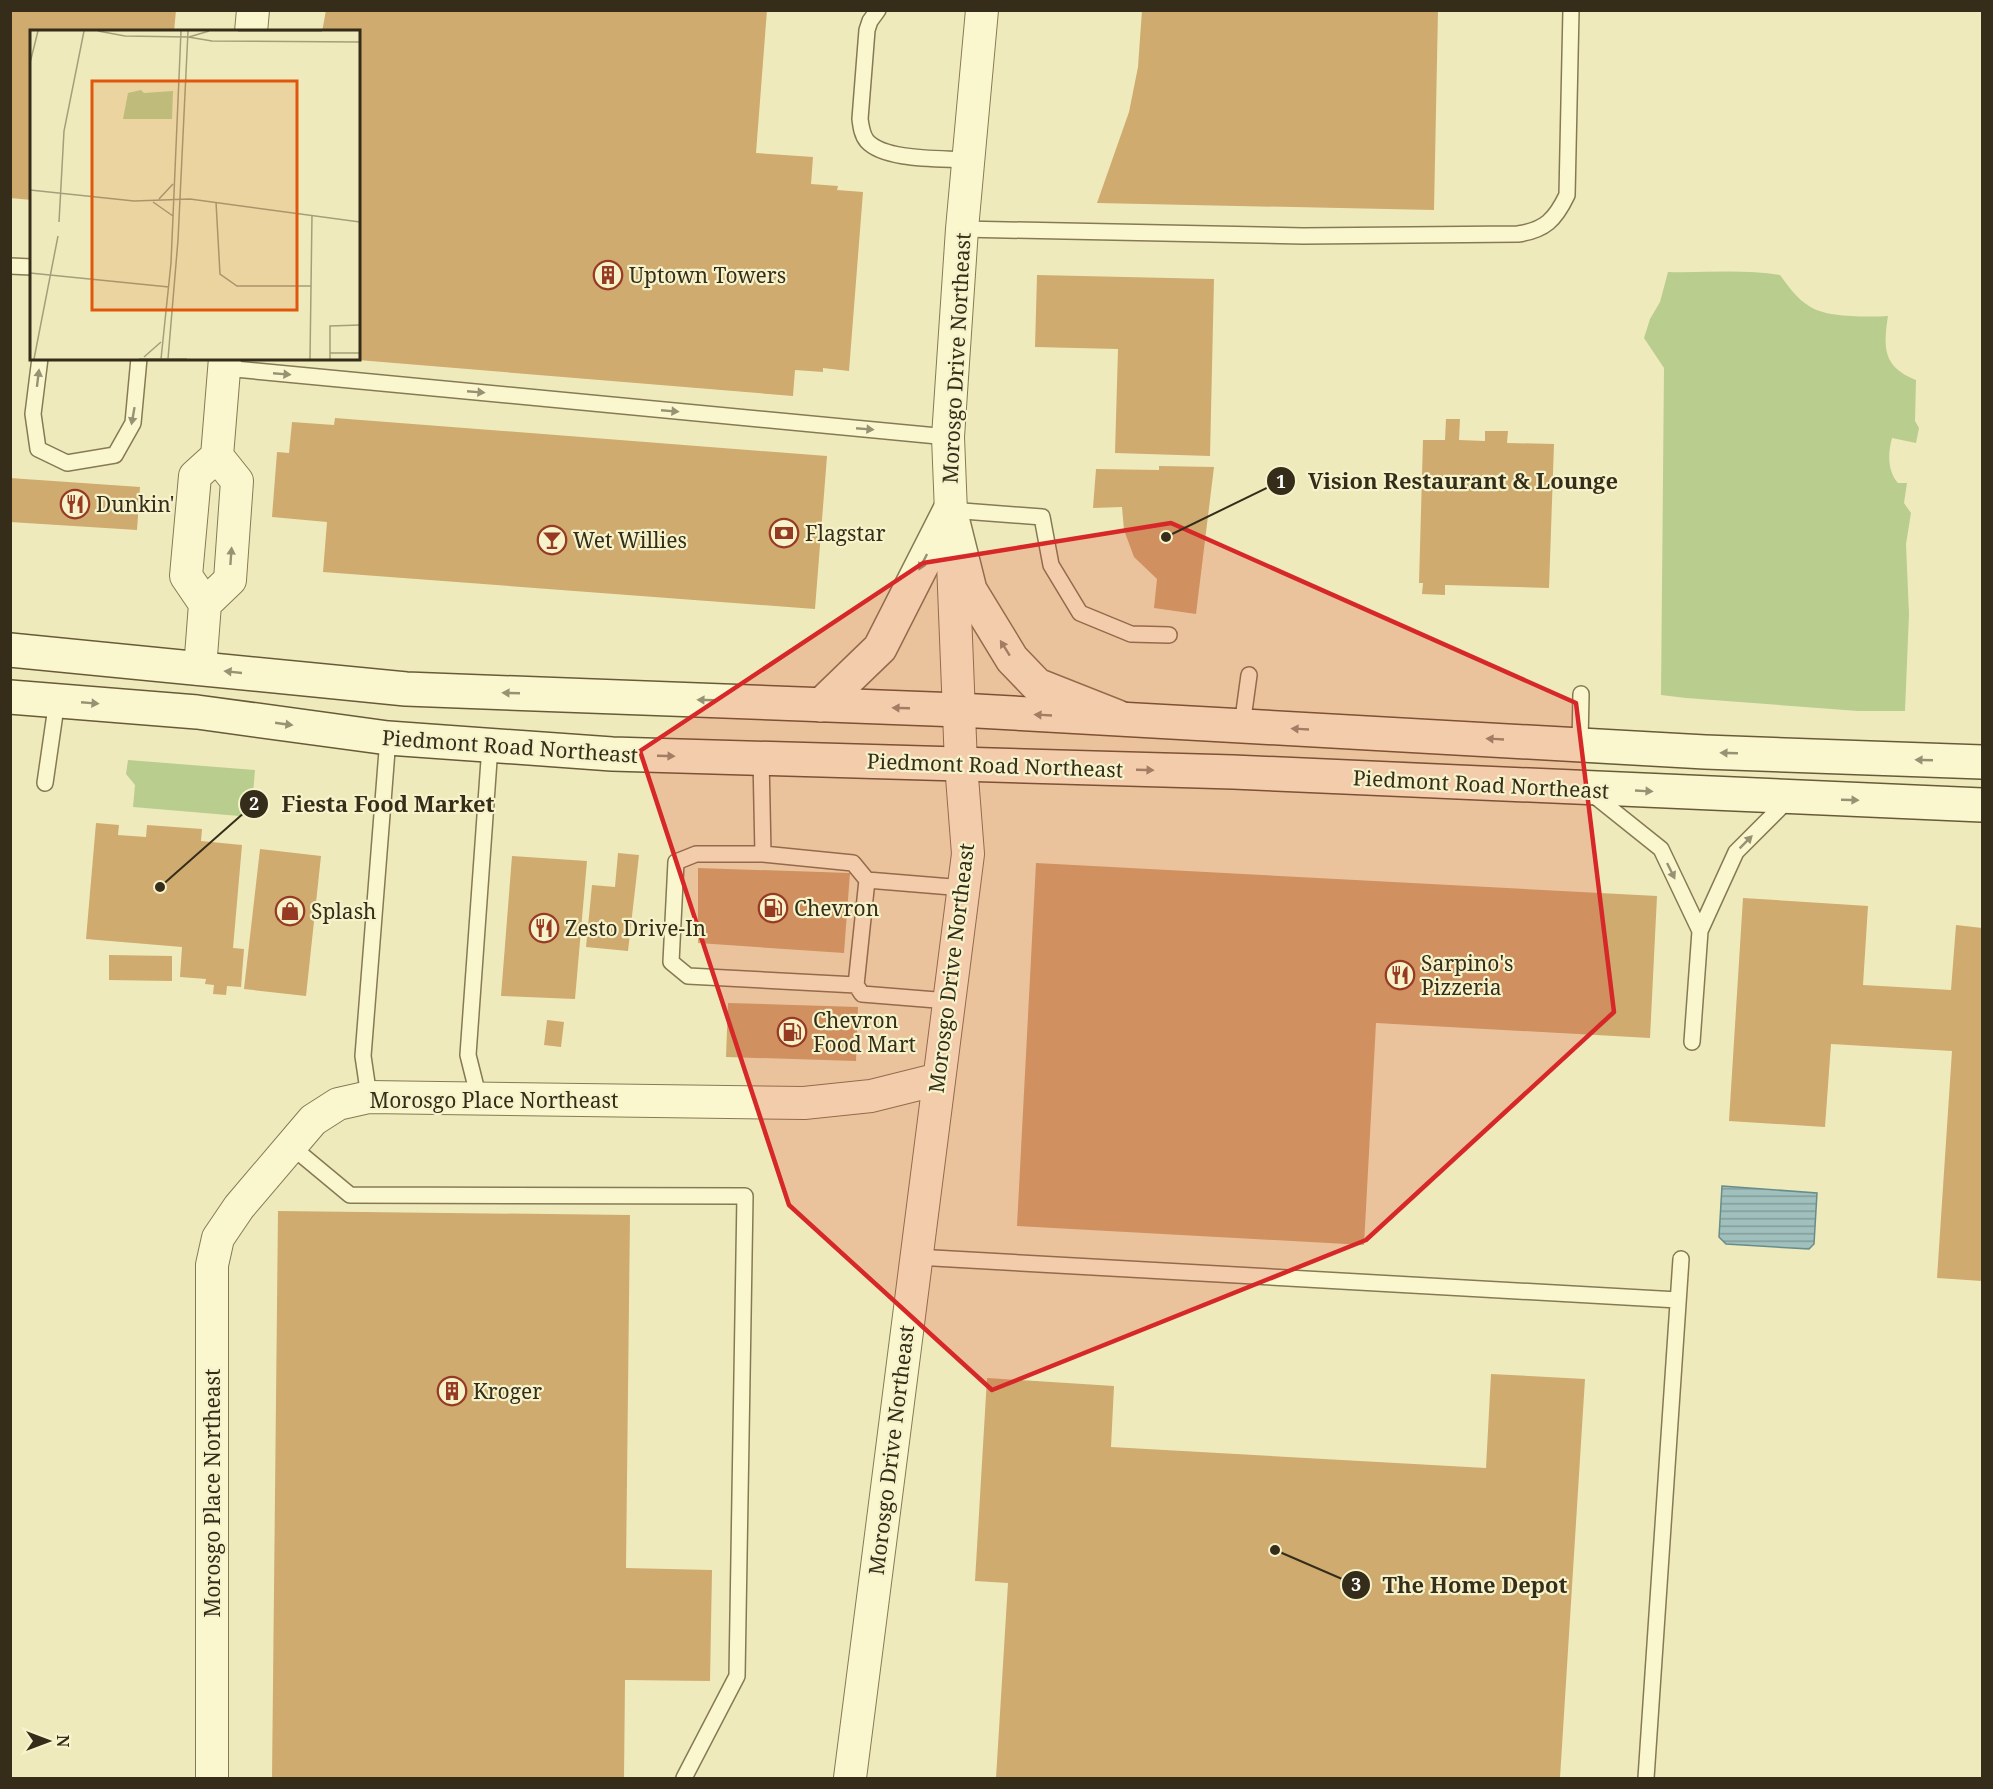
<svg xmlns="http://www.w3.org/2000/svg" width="1993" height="1789" font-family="'Noto Serif',serif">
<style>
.grass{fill:#b9cd8f}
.water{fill:url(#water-rules);stroke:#678d8b;stroke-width:1.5}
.building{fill:#cfab6f}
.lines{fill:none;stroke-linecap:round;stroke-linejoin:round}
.service-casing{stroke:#867a55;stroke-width:18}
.minor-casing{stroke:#867a55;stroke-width:34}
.tertiary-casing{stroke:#867a55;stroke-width:36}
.secondary-casing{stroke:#685a38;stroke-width:36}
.service{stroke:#faf6ce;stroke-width:15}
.minor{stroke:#faf6ce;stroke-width:32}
.tertiary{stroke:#faf6ce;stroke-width:33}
.secondary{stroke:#faf6ce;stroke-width:33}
.oneway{fill:#989274}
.marked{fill:#d62828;fill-opacity:0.2;stroke:#d62828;stroke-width:4.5;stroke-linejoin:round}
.labels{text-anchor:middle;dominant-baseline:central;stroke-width:4.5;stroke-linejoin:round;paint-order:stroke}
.poi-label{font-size:21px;fill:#352d1a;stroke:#f6f3cb;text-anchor:start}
.street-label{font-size:21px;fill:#352d1a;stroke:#f6f3cb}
.inset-road{fill:none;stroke:#a59e7b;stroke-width:1.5}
.view{fill:#df570d;fill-opacity:0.15;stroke:#df570d;stroke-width:3}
.inset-edge{fill:none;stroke:#352d1a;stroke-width:3}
.leader{fill:none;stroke:#352d1a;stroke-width:2}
.callout-dot{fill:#352d1a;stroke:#f6f3cb;stroke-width:2}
.mark-label{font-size:18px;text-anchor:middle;font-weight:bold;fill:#fff}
.callout-label{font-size:22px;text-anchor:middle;font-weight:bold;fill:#352d1a;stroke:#f6f3cb;stroke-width:4.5;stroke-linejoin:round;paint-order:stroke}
</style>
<defs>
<pattern id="water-rules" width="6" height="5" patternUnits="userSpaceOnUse" patternTransform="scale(1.5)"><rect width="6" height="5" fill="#a0c0bd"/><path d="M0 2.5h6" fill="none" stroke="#839c99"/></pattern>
</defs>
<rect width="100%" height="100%" fill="#efeabb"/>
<path class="grass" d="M1668,272C1705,273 1744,269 1780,275C1789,287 1796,298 1809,306C1826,318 1868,317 1888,316C1883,348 1883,367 1916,380L1915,421L1919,428L1916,443L1892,438C1888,453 1887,470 1898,483H1907L1904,503L1911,513L1906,544L1909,614L1905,711H1858L1686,698L1661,695L1664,368L1644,338L1650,319L1660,302Z
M128,760L255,770L251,817L133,807L135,785L126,774Z"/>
<path class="water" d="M1722,1186L1817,1193L1814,1244L1809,1249L1726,1244L1719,1237Z"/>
<path class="building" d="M10,10H176L174,32H32V200L10,198Z
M326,10H767L756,153L813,157L811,184L838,186L837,190L863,192L849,371L823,368V372L795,370L793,396L358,360V32H322Z
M1142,10H1438L1434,210L1097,203L1129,112L1138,67Z
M1037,275L1214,279L1210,456L1115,453L1118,349L1035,347Z
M335,418L827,456L815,609L323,572L327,522L272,517L277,452L289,453L292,422L334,425Z
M1446,419H1460L1459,440L1485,441V431H1508L1507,443L1554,444L1549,588L1445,585V595L1422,594L1423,583H1419L1423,440H1445Z
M1159,466L1214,467L1196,614L1154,608L1157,579L1134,557L1124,530L1122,507L1093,508L1096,469L1159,470Z
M10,478L140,487L137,530L10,522Z
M96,823L119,825L118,835L146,837L147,825L202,829L201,841L242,845L233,948L244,949L241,987L227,986L226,995L213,994L214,985L205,984L206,979L180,977L182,947L86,939Z
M260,849L321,856L306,996L244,989Z
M618,853L639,855L628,951L586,947L592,885L615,887Z
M512,856L587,861L575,999L501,996Z
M1036,863L1657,896L1650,1038L1376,1023L1364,1245L1017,1226Z
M698,868L850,873L844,953L698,943Z
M1743,898L1868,906L1863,985L1951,990L1956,925L1982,928V1281L1937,1278L1952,1051L1831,1044L1825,1127L1729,1121Z
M109,955L172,956V981L109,980Z
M728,1003L858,1007L856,1061L726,1057Z
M547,1020L564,1022L561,1047L544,1045Z
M278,1211L630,1215L626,1568L712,1570L710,1681L625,1680L624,1778H272Z
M1491,1374L1585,1379L1560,1778H996L1008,1583L975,1581L987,1378L1114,1386L1111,1447L1486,1468Z"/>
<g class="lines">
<g class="service-casing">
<path id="service" d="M878,10L870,21L867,30L860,119C861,127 862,135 867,141C885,161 942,158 968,160
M962,229L1303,236L1518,234C1545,230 1555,220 1567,195L1571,10
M10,266L32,267
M40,358L33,414L38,449L67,463L115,455L133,423L139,358
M224,368L948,437
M950,510L1042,517L1051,565L1080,613L1131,634L1169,635
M1242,726L1249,675
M1580,744L1581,694
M761,758L763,854L853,863L867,880L964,888
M45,783L57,700
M1591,793L1661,849L1700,931
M763,854H696L676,862L671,962L688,976L856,985
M867,880L856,985L862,994L949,1001
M1692,1042L1700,931L1736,852L1789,799
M369,1097L363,1056L388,738
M479,1099L468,1055L490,746
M291,1146L350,1195L745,1196L737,1676L684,1778
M916,1257L1678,1300
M1646,1778L1681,1259"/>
</g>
<g class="minor-casing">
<path id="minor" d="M251,32L253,10
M205,604L230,580L237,481L217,456
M200,669L205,604L186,576L195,476L217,456L225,358
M212,1778V1265L218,1238L239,1207L313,1120L338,1104L369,1097L804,1103L871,1096L939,1079
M850,1778L968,854L961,764L948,437L962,229L982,10"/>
</g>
<g class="tertiary-casing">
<path id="tertiary" d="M950,510L970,590L1012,659L1037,685L1118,717
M821,705L880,648L950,510"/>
</g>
<g class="secondary-casing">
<path id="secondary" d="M10,650L406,689L959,710L1705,752L1982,762
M10,697L197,712L388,738L612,754L1233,772L1982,805"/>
</g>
<use href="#service" class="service"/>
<use href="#minor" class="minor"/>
<use href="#tertiary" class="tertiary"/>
<use href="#secondary" class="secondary"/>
</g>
<defs><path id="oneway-solid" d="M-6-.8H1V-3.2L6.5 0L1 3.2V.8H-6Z" transform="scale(1.5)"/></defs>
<g class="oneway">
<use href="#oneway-solid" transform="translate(282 374) rotate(5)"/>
<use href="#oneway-solid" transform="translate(38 378) rotate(-83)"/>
<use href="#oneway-solid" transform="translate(476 392) rotate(5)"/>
<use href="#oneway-solid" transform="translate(670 411) rotate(5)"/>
<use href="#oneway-solid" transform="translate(133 416) rotate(100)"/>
<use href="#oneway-solid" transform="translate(865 429) rotate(5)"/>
<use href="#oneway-solid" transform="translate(231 556) rotate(-86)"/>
<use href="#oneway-solid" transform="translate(923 562) rotate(117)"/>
<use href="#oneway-solid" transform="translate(1005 648) rotate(-122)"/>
<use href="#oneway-solid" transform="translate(233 672) rotate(-174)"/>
<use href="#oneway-solid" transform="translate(511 693) rotate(-178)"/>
<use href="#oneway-solid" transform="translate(706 700) rotate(-178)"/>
<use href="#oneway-solid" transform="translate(90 703) rotate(5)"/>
<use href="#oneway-solid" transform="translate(901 708) rotate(-178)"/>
<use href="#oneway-solid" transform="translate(1043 715) rotate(-177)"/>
<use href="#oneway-solid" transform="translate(284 724) rotate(8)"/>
<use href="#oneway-solid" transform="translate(1300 729) rotate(-177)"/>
<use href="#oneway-solid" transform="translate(1495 739) rotate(-177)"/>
<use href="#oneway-solid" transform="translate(1729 753) rotate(-178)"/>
<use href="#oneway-solid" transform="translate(666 756) rotate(2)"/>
<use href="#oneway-solid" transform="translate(1924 760) rotate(-178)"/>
<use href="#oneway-solid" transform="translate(1145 770) rotate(2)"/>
<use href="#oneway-solid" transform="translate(1644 791) rotate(3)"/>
<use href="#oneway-solid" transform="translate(1850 800) rotate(2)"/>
<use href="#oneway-solid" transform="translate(1746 842) rotate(-45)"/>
<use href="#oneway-solid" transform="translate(1671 871) rotate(64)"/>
</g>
<path class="marked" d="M1171,523L1576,703L1614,1012L1366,1240L992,1390L789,1205L640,751L923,563Z"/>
<defs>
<g id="building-ring" transform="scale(1.5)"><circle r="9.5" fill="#f6f3cb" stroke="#973a23" stroke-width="1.5"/><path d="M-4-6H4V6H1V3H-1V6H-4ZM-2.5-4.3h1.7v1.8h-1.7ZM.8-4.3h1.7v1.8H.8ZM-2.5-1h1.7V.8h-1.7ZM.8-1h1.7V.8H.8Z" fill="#973a23"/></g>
<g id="restaurant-ring" transform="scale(1.5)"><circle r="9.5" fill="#f6f3cb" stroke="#973a23" stroke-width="1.5"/><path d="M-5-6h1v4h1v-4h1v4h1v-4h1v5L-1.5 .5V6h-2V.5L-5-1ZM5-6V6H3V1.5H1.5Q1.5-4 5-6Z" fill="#973a23"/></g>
<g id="bank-ring" transform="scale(1.5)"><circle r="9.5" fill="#f6f3cb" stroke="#973a23" stroke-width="1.5"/><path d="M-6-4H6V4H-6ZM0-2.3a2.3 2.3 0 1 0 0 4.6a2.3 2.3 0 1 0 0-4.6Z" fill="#973a23"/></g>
<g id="bar-ring" transform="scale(1.5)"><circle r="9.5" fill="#f6f3cb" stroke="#973a23" stroke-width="1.5"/><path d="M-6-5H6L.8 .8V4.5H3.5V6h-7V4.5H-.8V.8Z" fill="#973a23"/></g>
<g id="fuel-ring" transform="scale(1.5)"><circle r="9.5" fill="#f6f3cb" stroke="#973a23" stroke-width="1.5"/><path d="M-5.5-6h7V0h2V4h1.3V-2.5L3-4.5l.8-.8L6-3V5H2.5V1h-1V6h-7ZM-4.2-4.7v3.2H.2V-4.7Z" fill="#973a23"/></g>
<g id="shop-ring" transform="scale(1.5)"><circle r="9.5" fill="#f6f3cb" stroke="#973a23" stroke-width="1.5"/><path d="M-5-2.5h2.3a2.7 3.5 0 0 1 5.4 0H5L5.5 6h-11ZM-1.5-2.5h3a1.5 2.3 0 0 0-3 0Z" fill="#973a23"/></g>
</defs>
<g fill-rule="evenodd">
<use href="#building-ring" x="608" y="275"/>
<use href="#restaurant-ring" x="75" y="504"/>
<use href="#bank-ring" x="784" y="533"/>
<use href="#bar-ring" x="552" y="540"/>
<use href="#fuel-ring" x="773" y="908"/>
<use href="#shop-ring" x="290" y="911"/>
<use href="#restaurant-ring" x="544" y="928"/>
<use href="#restaurant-ring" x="1400" y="975"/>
<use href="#fuel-ring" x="792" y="1032"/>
<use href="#building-ring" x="452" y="1391"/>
</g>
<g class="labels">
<g class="poi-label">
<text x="629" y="275">Uptown Towers</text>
<text x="96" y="504">Dunkin'</text>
<text x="805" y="533">Flagstar</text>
<text x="573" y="540">Wet Willies</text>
<text x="794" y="908">Chevron</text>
<text x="311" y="911">Splash</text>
<text x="565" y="928">Zesto Drive-In</text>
<text x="1421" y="963">Sarpino's<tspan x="1421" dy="24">Pizzeria</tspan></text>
<text x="813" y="1020">Chevron<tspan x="813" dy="24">Food Mart</tspan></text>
<text x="473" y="1391">Kroger</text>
</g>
<g class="street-label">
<text transform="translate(956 358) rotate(-87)">Morosgo Drive Northeast</text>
<text transform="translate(510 746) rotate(4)">Piedmont Road Northeast</text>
<text transform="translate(995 765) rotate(2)">Piedmont Road Northeast</text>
<text transform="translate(1481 784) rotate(3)">Piedmont Road Northeast</text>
<text transform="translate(951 968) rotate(-83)">Morosgo Drive Northeast</text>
<text x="494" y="1100">Morosgo Place Northeast</text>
<text transform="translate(891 1450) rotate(-83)">Morosgo Drive Northeast</text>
<text transform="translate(212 1493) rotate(-90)">Morosgo Place Northeast</text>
</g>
</g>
<g transform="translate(30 30)">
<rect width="330" height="330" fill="#efeabb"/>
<path d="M111,60L114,63L143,61L142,89H93L98,63Z" fill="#b9cd8f"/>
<path class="inset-road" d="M68,1L95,6L158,7M208,1H292M158,7L182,11L330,12M159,7L179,1M0,33L8,1M0,160L104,171L160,169L330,192M129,169L143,154M123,172L143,186M186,172L190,244L207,256H281M29,192L34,101L54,1M0,243L139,257M300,323H330M114,327L131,312M4,329L28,206M109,329H157M131,329L141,233L151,1M138,329L148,210L158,1M280,329L282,185M300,329V296L330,295"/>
<path class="view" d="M62,51H267V280H62Z"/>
<rect width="330" height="330" class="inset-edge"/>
</g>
<path class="leader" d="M1166 537L1281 481M160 887L254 804M1275 1550L1356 1585"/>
<g class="callout-dot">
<circle cx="1166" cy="537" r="6"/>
<circle cx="160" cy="887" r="6"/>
<circle cx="1275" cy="1550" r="6"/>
<circle cx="1281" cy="481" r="15"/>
<circle cx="254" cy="804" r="15"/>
<circle cx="1356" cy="1585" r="15"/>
</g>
<g class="mark-label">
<text x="1281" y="488">1</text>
<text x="254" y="810">2</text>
<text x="1356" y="1591">3</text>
</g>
<g class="callout-label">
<text x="1463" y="489">Vision Restaurant &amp; Lounge</text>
<text x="388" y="812">Fiesta Food Market</text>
<text x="1475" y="1593">The Home Depot</text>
</g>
<rect width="1993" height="1789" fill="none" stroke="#352d1a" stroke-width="24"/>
<g transform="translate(48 1741) rotate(90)" stroke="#f6f3cb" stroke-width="4.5" paint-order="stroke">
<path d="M0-4.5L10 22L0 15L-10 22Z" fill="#352d1a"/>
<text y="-9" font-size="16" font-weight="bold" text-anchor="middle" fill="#352d1a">N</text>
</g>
</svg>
